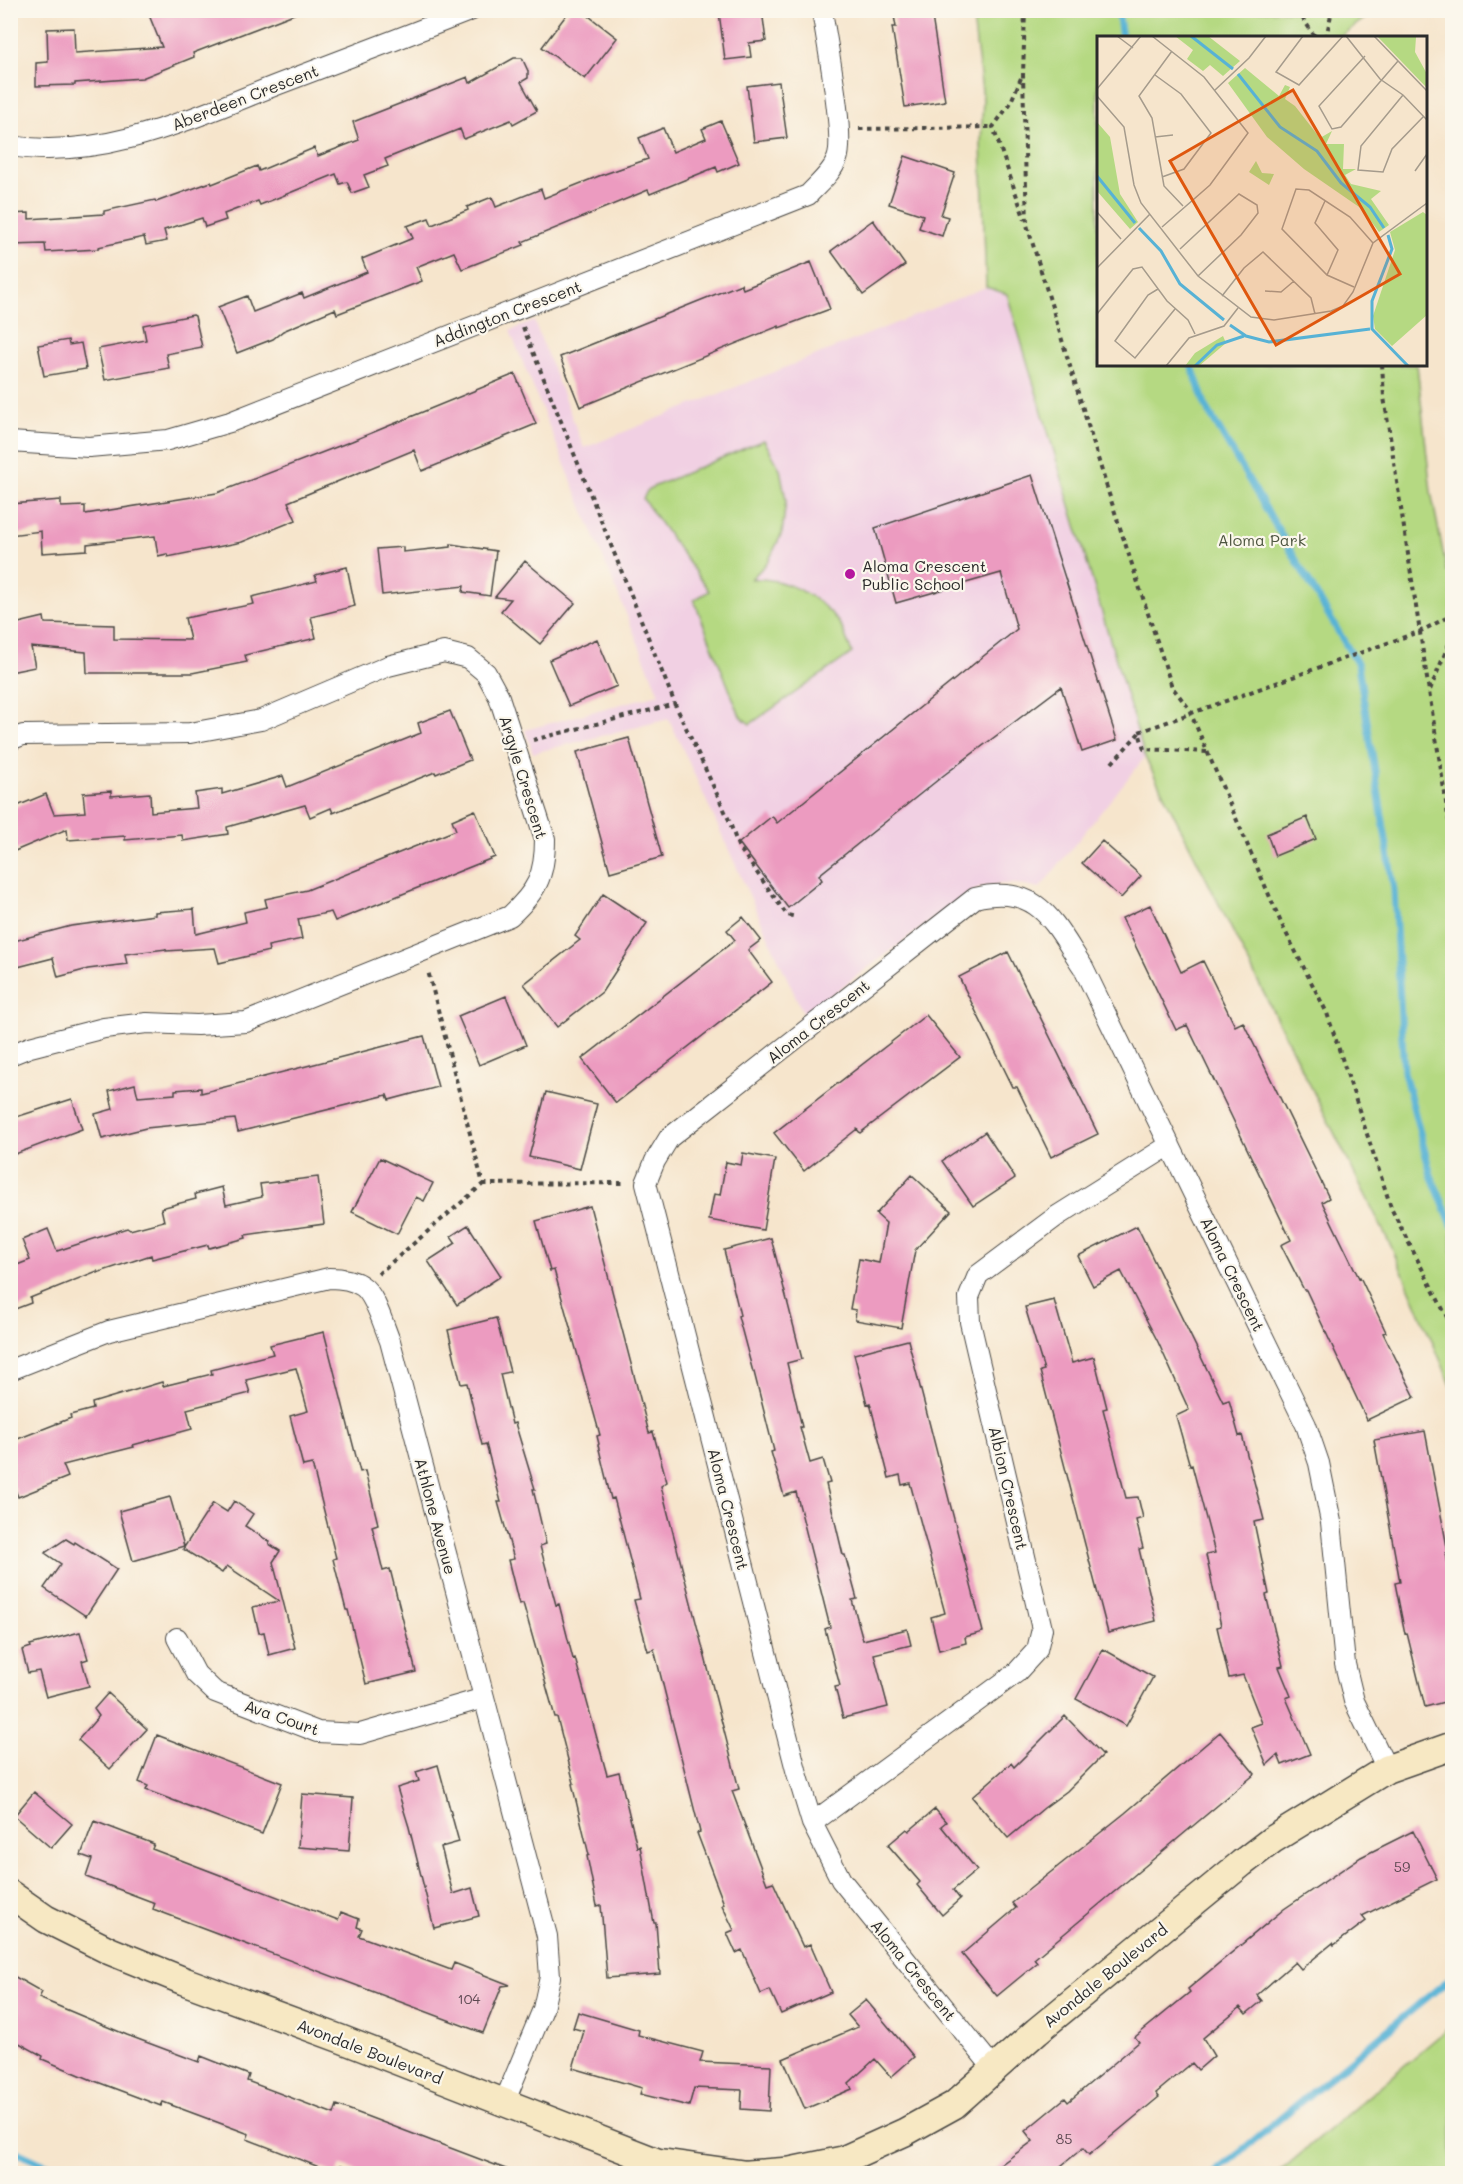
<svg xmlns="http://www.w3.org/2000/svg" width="1463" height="2184" font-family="Mali,sans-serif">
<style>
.built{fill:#f1d0e3}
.green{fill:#b5d982;stroke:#708256;stroke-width:1.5}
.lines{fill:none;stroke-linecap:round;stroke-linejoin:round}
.stream{stroke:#57b2d5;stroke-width:7}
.building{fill:#ec9bc0}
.street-casing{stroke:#494743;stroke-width:22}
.secondary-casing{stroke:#494743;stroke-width:30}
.path{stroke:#494743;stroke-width:4;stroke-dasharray:4.5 4.5;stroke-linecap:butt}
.street{stroke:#fff;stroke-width:20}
.secondary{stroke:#f7e8c3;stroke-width:27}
.poi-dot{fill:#b5179e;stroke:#fbf7ec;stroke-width:2}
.labels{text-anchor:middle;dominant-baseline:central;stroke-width:4.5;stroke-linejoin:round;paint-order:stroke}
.number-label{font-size:14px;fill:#5b4750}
.street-label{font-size:16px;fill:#2b2b2b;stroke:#fbf7ec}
.park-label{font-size:16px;fill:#4e5641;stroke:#fbf7ec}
.poi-label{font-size:16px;fill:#2b2b2b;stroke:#fbf7ec;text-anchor:start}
.inset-river{fill:none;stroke:#57b2d5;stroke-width:3}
.inset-road{fill:none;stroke:#a59b8c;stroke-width:1.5}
.view{fill:#df570e;fill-opacity:0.15;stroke:#df570e;stroke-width:3}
.inset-edge{fill:none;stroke:#2b2b2b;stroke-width:3}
</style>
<rect width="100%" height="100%" fill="#fbf7ec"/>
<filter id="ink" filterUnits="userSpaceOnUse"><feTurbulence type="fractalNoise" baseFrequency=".0167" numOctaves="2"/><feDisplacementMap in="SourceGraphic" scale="12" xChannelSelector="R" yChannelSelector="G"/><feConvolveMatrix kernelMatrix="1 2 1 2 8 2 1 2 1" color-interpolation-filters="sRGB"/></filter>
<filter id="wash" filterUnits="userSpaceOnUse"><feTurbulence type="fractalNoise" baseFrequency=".008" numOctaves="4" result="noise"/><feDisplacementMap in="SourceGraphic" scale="24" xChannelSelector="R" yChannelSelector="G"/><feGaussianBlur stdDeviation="1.35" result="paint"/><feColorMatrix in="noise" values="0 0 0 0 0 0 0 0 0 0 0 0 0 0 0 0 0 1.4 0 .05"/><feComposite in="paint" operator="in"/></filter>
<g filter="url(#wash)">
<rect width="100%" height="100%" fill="#f6e5cc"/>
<path class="built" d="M986,287L1007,294L1145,757L1039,889L1017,884H999L982,887L966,895L804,1015L669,719L533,753L525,730L659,694L510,331L534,321L584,448Z"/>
<path class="green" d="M972,11H1375L1339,37L1098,38V364L1417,365L1431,492L1447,572L1452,571V1387L1391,1246L1145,757L1007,294L986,287L981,143L983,99Z
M764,440L780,469L786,500L782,533L768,562L751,579C784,577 820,596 839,623C845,632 848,644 852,653L750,724L740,716L694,600L709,591L643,499L648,489Z
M1452,2025V2173H1278Z"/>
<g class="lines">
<path class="stream" d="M1118,10L1122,38
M1191,364L1206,407L1358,665L1394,890L1404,1072L1431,1175L1452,1225
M10,2149L38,2162L70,2174
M1213,2174L1452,1977"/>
</g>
<g id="blocks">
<path class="building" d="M159,10L299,12L193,53L194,57L142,78L75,83V85L36,86V63L48,62L47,29L74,28L75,53L162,47L149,15Z
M570,10H581L617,38L585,79L542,47Z
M734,10H762L766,41L749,43L751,57L725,60L719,12Z
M893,10H931L945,101L905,107L892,27H896Z
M514,58H522L528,71V78L521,82L537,111L513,124L511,120L464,139L460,129L385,159L388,166L364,175L369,187L352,193L347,182L340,184L336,174L260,205L258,201L224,214L226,220L205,227L202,218L164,230L167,241L146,245L144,237L98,247V249L46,252L45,244L10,245V214L29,213V219L104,214V211L155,200L156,202L211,182L212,184L257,166L259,171L314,148L318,156L359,140L353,122L468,77L470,83Z
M779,82L787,138L754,142L747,86Z
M721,121L739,163L718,172L716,167L650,194L648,190L522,242L524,245L462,269L454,252L416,267L422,281L337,314L335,309L283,331L273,339L237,353L218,307L247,296L253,312L302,293L304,298L367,272L362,259L413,238L407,226L429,218L432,225L468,210L467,207L492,197L496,207L541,189L544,198L599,176L648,159L639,138L663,128L673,152L706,138L702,129Z
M905,156L955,173L941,215L948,217L942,236L919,228L923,215L889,204Z
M873,220L905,265L863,295L831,251Z
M811,262L830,309L779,328V326L580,407L560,357L741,284L743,289Z
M193,315L195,316L202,347L166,354L169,368L105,380L98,349L146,340L143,325Z
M68,340L69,345L81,343L86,369L44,376L38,345Z
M515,374L536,424L422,471L414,450L288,502L296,520L242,542L168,557L167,554L158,556L155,536L87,544V550L42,553L41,531L10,535V504L61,500V507L85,506V514L217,493L352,441Z
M1032,475L1117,740L1082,752L1061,687L944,775L819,875L822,880L788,908L739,843L772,816L777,823L1017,629L1001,573L896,603L875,528Z
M451,544L496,551L490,596L463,592L464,586L382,595L377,549L403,547V552L451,547Z
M525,561L575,603L540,644L501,611L511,599L495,597Z
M347,567L355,606L311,617L316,638L245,655L247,662L192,673H87L86,652L31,647L35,667L10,672V625L44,617L45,623L114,625V639L190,640L185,618L254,604L252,597L317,581L315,575Z
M597,639L617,686L569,706L549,660Z
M450,711L470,760L436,774L435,772L333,813L331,808L310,817L305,805L227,827L228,834L183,841L182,835L125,840V836L68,840L67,829L10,853V809L46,794L54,814L85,812L83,793L111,791V796L150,793L151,812L197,808L195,793L222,789V794L283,776L287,787L421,733L418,723Z
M629,738L662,857L610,872L577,752Z
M475,810L495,857L335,921L331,912L298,919L302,939L268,946L269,951L219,963L215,948L166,951V949L125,954L127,964L88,969L58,977L53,958L10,969V942L71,926L155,915V912L194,909L196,934L246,922L244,912L267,907L265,899L307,890L456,830L452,820Z
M1307,817L1316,839L1275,856L1267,834Z
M1102,841L1141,876L1121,898L1082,863Z
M603,894L647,923L602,992L557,1027L524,984L580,940L575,936Z
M1150,905L1181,972L1203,961L1235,1026L1243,1022L1329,1198L1322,1202L1359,1278L1360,1277L1386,1332L1383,1333L1415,1397L1367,1420L1306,1290H1304L1281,1245L1291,1240L1228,1109L1187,1025L1176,1030L1122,918Z
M743,917L761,940L748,950L772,982L616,1103L582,1059L735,940L727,930Z
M1008,952L1098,1134L1051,1157L1017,1087H1013L959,977Z
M506,996L526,1045L479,1065L458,1016Z
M926,1015L960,1057L860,1133L857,1129L804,1171L774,1133Z
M424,1036L438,1087L389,1100L387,1095L238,1132L235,1119L146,1128L102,1139L95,1114L113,1109L109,1091L135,1084L138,1097L175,1094V1090L201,1088V1093Z
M546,1092L597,1104L580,1169L529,1157Z
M72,1099L82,1129L10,1156V1119Z
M985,1132L1015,1178L973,1206L942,1161Z
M743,1153L775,1159L763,1230L709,1220L714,1194L720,1195L726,1162L741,1165Z
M380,1158L433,1183L424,1201L416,1197L397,1234L352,1212Z
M912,1175L951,1211L915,1250L901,1328L855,1320L856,1310L850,1309L859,1259L879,1263L886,1223L876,1214Z
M318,1177L324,1224L245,1235L246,1238L209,1248L208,1245L152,1259L151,1255L97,1273V1271L30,1298L31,1303L10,1311V1253L17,1265L30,1260L22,1240L48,1229L57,1251L127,1228L130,1230L164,1221L161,1208L196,1199L195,1194L222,1187L226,1205L262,1197L260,1184Z
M590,1206L649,1433L653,1432L667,1482L661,1486L739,1789L732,1791L767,1884L773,1882L803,1947L810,1944L831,1992L781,2014L770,1990L761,1994L742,1950L736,1953L727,1933L734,1930L722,1905L724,1904L697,1833L700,1832L654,1649L648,1651L634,1600L640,1599L614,1498L611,1499L598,1445L599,1444L597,1436L600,1435L554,1270L550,1271L536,1221Z
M468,1225L501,1276L457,1305L428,1261L456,1243L451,1236Z
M1137,1226L1223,1402L1229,1400L1239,1436L1242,1435L1264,1520L1254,1522L1269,1594L1266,1595L1283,1666L1279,1667L1291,1696L1286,1698L1310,1754L1282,1765L1278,1755L1267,1765L1251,1727L1262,1723L1243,1675L1229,1678L1217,1627L1221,1626L1206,1555L1215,1553L1192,1465L1190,1466L1176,1416L1189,1410L1158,1342L1121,1271L1093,1286L1078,1256Z
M771,1238L802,1359L787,1363L802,1427H800L810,1463L823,1459L830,1483L826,1484L843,1555H845L857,1599L852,1600L863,1640L907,1629L911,1645L874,1654L888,1707L843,1718L835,1687L840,1686L825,1629L830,1627L796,1492L784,1496L771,1452L774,1451L754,1372H753L738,1316L740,1315L724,1250Z
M1054,1300L1072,1363L1094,1357L1107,1408L1103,1409L1126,1498L1138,1497L1143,1518L1136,1520L1143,1548L1139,1549L1156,1621L1108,1633L1040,1371L1044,1370L1025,1307Z
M496,1318L510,1372L500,1374L512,1424L515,1423L535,1489H533L546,1544L540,1546L556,1605L559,1604L573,1659L575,1658L607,1775L619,1772L637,1847L640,1846L654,1923H656L660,1974L607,1978L601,1905L597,1906L587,1856L589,1855L572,1784L574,1783L557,1717H555L523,1603L519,1604L508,1560L514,1559L498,1502H501L486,1444L482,1445L467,1383L461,1384L448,1330Z
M324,1332L360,1472L365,1471L378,1524L372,1526L383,1571L390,1569L416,1672L366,1684L348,1610H346L333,1559L336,1558L312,1464L303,1466L290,1416L308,1411L296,1368L246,1380L250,1393L187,1409L192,1429L133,1445L134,1447L63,1465L68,1477L18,1497L10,1477V1442L71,1418L70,1415L93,1409L92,1403L162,1382L163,1386L212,1374L211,1370L273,1354L270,1345Z
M908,1340L983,1632L965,1637L966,1643L939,1650L931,1617L945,1613L910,1483L902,1485L900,1475L889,1478L870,1403L867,1404L854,1354Z
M1425,1431L1448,1552L1446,1553L1452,1588V1700L1425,1707L1407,1633L1405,1634L1395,1583L1400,1582L1374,1440Z
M170,1497L184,1546L133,1561L119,1511Z
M234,1501L253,1514L245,1526L270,1542L269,1544L280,1551L273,1562L295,1648L269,1655L264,1632L259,1633L253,1607L279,1601L227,1566L222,1573L183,1549L213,1503L227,1512Z
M66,1539L74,1544L75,1542L117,1569L86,1616L44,1588L61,1564L45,1553Z
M80,1632L88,1659L82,1661L89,1686L46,1697L39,1671L28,1673L22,1650L31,1647L30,1645Z
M1103,1649L1153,1677L1126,1726L1076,1699Z
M108,1693L147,1729L110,1769L78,1740L99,1716L94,1709Z
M1065,1716L1103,1755L1067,1791L1044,1808L1008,1838L972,1797L1011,1763L1014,1767Z
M1220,1732L1255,1774L1034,1959L1037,1963L997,1996L962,1954L1016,1908L1012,1903L1125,1813Z
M157,1735L282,1783L262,1834L146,1790L148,1786L139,1782Z
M438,1765L459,1842L441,1847L453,1894L472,1888L479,1916L434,1928L409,1827L397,1788L419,1781L416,1772Z
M34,1792L72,1824L51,1848L14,1816Z
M302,1794L353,1798L349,1851L298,1847Z
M935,1809L946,1822L941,1826L977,1870L953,1890L960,1899L942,1915L917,1885L920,1882L888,1845L907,1829L909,1831Z
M94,1821L154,1844L152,1849L338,1920L341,1912L359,1919L357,1927L362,1929L359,1936L451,1970L454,1963L510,1985L502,1986L483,2033L153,1909L155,1903L86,1877L92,1859L81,1855Z
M1413,1831L1437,1879L1362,1916L1366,1921L1334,1945L1333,1943L1301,1969L1295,1962L1257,1995L1262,2001L1246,2014L1240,2007L1203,2038L1214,2056L1198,2070L1192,2063L1156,2093L1159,2097L1089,2155L1083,2148L1051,2174H988L1033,2141L1025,2131L1065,2098L1068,2102L1139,2042L1135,2037L1190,1992L1188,1989L1284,1909L1361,1857Z
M10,1974L42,1992L39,1998L127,2035L199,2062L201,2056L249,2075L247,2081L334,2114L337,2105L511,2171L510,2174H365L341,2165L337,2174L247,2139L249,2134L163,2102L161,2106L92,2080L42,2059L43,2056L10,2038Z
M866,2000L914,2057L891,2077L875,2059L849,2083L852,2089L805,2109L783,2059L858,2027L848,2015Z
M578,2012L639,2030L638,2035L703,2052L700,2062L771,2065L769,2111L741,2109L742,2090L694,2088L689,2106L640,2094L642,2088L573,2068L584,2031L573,2028Z"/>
</g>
</g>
<g filter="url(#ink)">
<use href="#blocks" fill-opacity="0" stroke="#494743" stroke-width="1.5"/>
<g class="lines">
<g class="street-casing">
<path id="street" d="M10,146C104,161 194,117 279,84C343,60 408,35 472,10
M10,442L89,447L168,440L230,422L808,195C818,184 832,173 837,159C846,137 826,39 822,10
M10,740L23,735L190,733L261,720L388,666L444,652L468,658L486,673L499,697L545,839C545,876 537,891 510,916L246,1022L197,1025L147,1023L104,1028L30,1047L10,1055
M10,1370L109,1331L329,1278C340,1278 352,1279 362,1286C375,1294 384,1327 390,1341L547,1936L550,1977L543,2009L504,2103
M177,1638L196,1674L215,1692L318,1732L360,1734L484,1698
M812,1823L1016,1673L1037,1650L1042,1629L970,1322L969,1297L978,1275L1057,1216L1170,1145
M994,2069L841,1880L812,1823L796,1770L646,1183L655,1161L669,1138L975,898C1039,883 1053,922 1083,967L1306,1425L1319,1463L1331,1522L1345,1664L1354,1701L1387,1769"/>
</g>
<g class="secondary-casing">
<path id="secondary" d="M10,1894L46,1919L110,1951L184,1981L341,2039L657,2162L743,2174
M748,2174L790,2171L843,2160L905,2132L954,2105L1037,2031L1242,1863L1272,1840L1387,1769L1452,1746"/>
</g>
<path class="path" d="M1025,10L1023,75L1027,225L1108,491L1172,687L1188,707L1282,925L1327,1013L1392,1210L1452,1327
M1297,10L1316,38
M1326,38L1332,10
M1021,78L1010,104L993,127L1025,220
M859,129L993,127
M523,327L675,704L729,820L738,846L787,915L797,917
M1382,364L1384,397L1452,842
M1430,690L1452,636
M533,740L675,704
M1207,752L1144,749L1139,732L1421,631L1452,615
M1112,763L1139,733
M483,1184L626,1183
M378,1274L483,1184L428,971"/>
<use href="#street" class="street"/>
<use href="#secondary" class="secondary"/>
</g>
</g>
<circle class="poi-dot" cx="850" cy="574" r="6"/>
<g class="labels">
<g class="number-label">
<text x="1402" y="1866">59</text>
<text x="469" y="1998">104</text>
<text x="1064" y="2138">85</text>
</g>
<g class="street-label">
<text transform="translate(245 97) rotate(-21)">Aberdeen Crescent</text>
<text transform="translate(507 313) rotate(-21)">Addington Crescent</text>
<text transform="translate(524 777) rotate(73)">Argyle Crescent</text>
<text transform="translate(818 1021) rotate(-38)">Aloma Crescent</text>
<text transform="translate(1233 1274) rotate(64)">Aloma Crescent</text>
<text transform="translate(1009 1488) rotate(77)">Albion Crescent</text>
<text transform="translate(729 1509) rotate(76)">Aloma Crescent</text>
<text transform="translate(436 1516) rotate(75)">Athlone Avenue</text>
<text transform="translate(282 1717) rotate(19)">Ava Court</text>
<text transform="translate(914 1970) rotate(51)">Aloma Crescent</text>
<text transform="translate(1105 1975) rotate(-39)">Avondale Boulevard</text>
<text transform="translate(370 2051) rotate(21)">Avondale Boulevard</text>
</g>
<g class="park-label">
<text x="1262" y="539">Aloma Park</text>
</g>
<g class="poi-label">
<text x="862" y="565">Aloma Crescent<tspan x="862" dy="18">Public School</tspan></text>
</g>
</g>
<g transform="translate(1097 36)">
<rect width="330" height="330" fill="#f6e5cc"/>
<path d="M78,0H111L143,25L126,40L113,29L106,35L90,23L96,14ZM280,0L319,1L318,16L330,38V52ZM148,32L182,60L188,49L193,51L188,63L198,70L223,102L235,95L229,108H247L246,133H259L248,139L254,148L284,155L274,163L292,189L282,196L265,173L207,133L170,101L131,47ZM0,86L13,101L23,158L41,186L33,193L0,155ZM159,125L165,137L177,138L172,149L152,136ZM326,176L330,179V279L295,310L278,293L276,280L298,214L293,196ZM126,300L129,307L102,330H88L98,317Z" fill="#b5d982"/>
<path class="inset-river" d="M94,0L136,33M141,38L183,91L220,115L244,147L273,171L287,192M0,140L38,187M42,192L64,215L83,248L127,284M291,199L295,213L275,265V293L311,330M133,289L149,300L172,306L273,293M98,330L120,309L147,300"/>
<path class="inset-road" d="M20,0L36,12M55,0L107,41L151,97L113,149L65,191M206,0L179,36L202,49L246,0M249,0L283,43L306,59L330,84M277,0L330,55M75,15L42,60L55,82L67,150L86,170M268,20L222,70L235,93L244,91L301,25M58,39L84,58L114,97L87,133L65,141M0,53L44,0M118,54L152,22L169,0M306,59L264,110L261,134L286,136L295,113L327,80M0,60L27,91L37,149L44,167L101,240L154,281L177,284L234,275L246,270L256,256L276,207L330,167M58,101L76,99M318,135L330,118M228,165L218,187L241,214L230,239M0,176L24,203M83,213L142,158L160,169L161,177L144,199L101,240M0,232L53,178M257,251L230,239L185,193L199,153L212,154L253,181L276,207M61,253L51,259L18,305L38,322L78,273M168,255L184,256L197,245M125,260L147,232L166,216L214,262L218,278M0,278L36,233L45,231L70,265L91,284L98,298M69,330L92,302L127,290L141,272"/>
<path class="view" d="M196,54L303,238L179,309L73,125Z"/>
<rect width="330" height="330" class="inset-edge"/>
</g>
<rect width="1463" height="2184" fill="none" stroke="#fbf7ec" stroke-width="36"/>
</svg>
